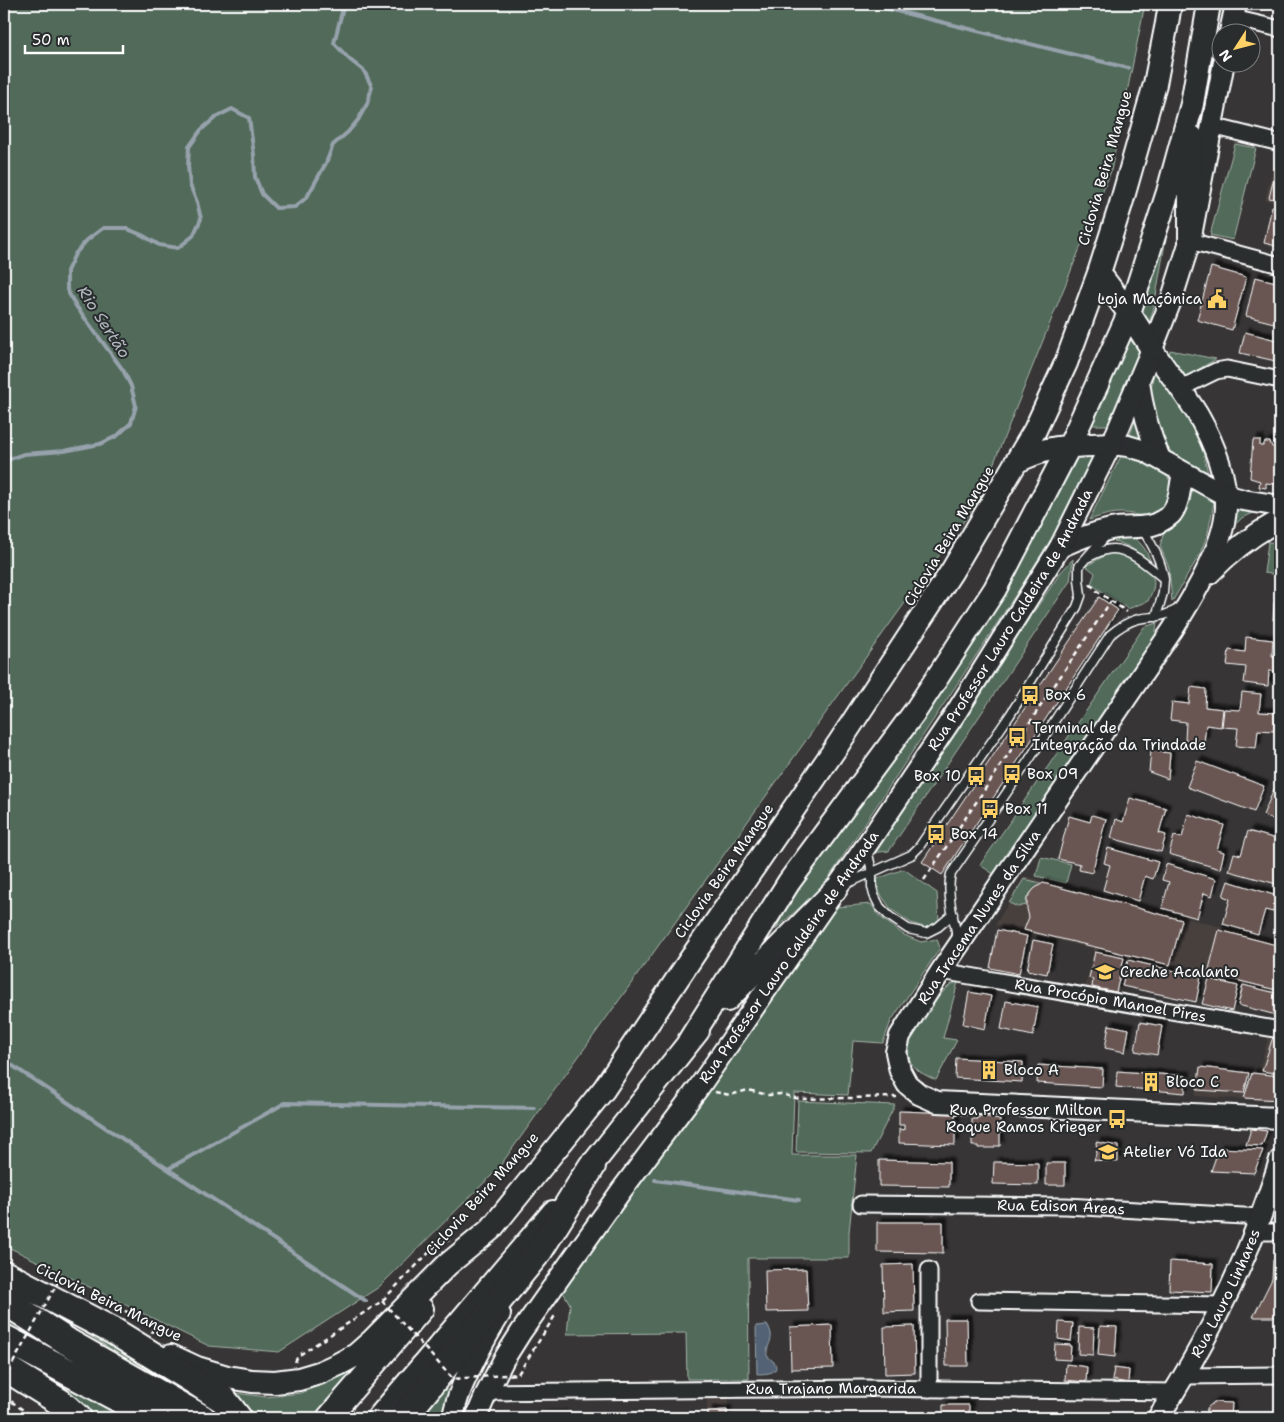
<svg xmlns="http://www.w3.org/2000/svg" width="1284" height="1422" font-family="'Shantell Sans',sans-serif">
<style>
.built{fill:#463f3e}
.green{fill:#516b5a;stroke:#a8b5ac}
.water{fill:#526474;stroke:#97a2ac}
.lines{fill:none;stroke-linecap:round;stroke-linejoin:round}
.stream{stroke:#97a2ac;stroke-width:4}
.building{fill:#695752;stroke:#fff;filter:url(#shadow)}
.lane-casing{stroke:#fff;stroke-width:11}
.street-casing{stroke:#fff;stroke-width:19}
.secondary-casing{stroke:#fff;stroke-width:24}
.primary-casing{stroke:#fff;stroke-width:26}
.highway-casing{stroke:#fff;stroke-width:30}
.path{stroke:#fff;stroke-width:2.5;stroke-dasharray:5 4;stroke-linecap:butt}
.lane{stroke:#2a2d2e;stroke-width:8}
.street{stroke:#2a2d2e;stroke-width:15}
.secondary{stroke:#2a2d2e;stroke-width:20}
.primary{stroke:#2a2d2e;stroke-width:22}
.highway{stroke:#2a2d2e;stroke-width:26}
.path-bridge{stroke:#fff;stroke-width:2.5;stroke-dasharray:5 4;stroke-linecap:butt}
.labels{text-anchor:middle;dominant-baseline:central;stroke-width:4;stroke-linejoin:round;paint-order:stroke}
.street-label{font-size:15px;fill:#fff;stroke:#2a2d2e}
.poi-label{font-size:15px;fill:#fff;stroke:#2a2d2e;text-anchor:start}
.water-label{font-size:16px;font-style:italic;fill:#b1b9c0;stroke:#2a2d2e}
</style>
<defs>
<filter id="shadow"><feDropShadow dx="4.5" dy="-4.5" stdDeviation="1" flood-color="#0009"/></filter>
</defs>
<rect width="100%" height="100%" fill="#373535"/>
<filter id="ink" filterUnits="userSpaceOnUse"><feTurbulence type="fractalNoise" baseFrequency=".02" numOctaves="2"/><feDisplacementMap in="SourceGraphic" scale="10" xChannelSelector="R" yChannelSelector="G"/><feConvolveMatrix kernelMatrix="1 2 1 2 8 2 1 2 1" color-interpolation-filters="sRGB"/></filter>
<g filter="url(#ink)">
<path class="built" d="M1277,152L1280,153V204L1265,200Z
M1025,876L1280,942V994L1126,957L1117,994L1085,988L1094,949L995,925Z
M1269,1035L1280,1037V1102L1195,1096L1200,1066L1258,1073Z
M707,1398H728V1418H707Z"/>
<path class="green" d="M4,4H1145L1111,171L979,500L497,1170L379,1287L279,1352L209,1346L4,1245Z
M1235,144L1256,148L1233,240L1210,235Z
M1176,180L1154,307L1146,334L1131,314Z
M1127,335L1142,356L1111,425H1087Z
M1170,350L1216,359L1186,377L1169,359Z
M1155,366L1186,413L1202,446L1208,474L1186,462L1171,452L1163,440L1151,414V389Z
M1138,412L1146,443L1129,438Z
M1122,454L1143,457L1159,467L1172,483L1170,506L1147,518C1123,510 1113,512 1089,520Z
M1097,456L1059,528L983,645L824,885L775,930L818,853L1071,458Z
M1193,487L1215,497L1208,533L1200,554L1172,602L1169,568L1160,546L1163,535L1183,514L1190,502Z
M1233,505L1260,510L1242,518L1228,531Z
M1131,535C1142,544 1146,549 1151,562C1139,553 1129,545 1114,541V537Z
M1268,542L1280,543V575L1264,573Z
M1118,551C1126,557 1150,569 1153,578C1156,586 1151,594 1148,601L1128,609L1091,584L1095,573L1086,566L1108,554Z
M1073,559L1070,581L889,851L870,853L1061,572Z
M1157,623L1155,638L995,875L980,865L1144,627Z
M1041,857L1071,864L1066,883L1036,876Z
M904,869L937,893L939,920L927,928L911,923L891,909L879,892L877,879Z
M1024,879L1041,883C1034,889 1026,895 1026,905L1018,907L1009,903Z
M871,904L879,916L904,935L921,942L937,939L940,948L891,1021L883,1043L853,1041L848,1095L794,1093L792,1155H857L849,1232V1258H748L749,1379H687L686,1333L567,1334L570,1304L563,1292L836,907Z
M958,982L943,1038L957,1040L936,1080C926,1076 912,1069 909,1058C908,1054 909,1046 910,1042C914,1031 938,995 948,987C951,984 954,983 958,982Z
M798,1101L895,1105L871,1153L796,1152Z
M64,1320L170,1376L227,1418H94L86,1409L4,1351L106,1406L132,1362Z
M357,1369L316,1418H243L227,1392L267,1397L301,1393Z
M438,1386L452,1392L442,1418H414Z"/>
<path class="water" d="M767,1325C777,1339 766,1343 767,1356C769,1358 772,1360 774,1362C782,1374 763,1374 757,1374L756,1326Z"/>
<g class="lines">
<path class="stream" d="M868,4L1128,68
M4,461L24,454L64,451L100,444L117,436L131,423L136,406L131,386L123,370L76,306L67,290V271L75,254L87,240L103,228H125L142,235L159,245L178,248L193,236L201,219L197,202L190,185L188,166L189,147L201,130L216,117L232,109L249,118L254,155L255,177L262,194L276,208L295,207L307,197L326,163L333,145L348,132L358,120L367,104L372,87L364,71L349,59L334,43L344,4
M4,1060L366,1301
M168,1169L285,1103L534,1108
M655,1180L799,1200"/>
</g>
<path class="building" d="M1279,157H1280V200L1269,198Z
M1272,206L1280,208V247L1264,243Z
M1211,267L1246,277L1232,330L1197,320Z
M1255,277L1280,283V314L1278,324L1246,316Z
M1245,332L1280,341V362L1240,353Z
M1253,440H1260V446H1263L1265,442H1270L1272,447L1280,449V488L1275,484L1266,483V488L1259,487L1260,481L1250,478Z
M1099,597L1118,610L942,875L922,862Z
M1274,603H1280V621L1273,620Z
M1246,637L1273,640L1272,656L1280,657V672L1269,671L1268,686L1244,683L1246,667L1227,665L1229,650L1245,652Z
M1191,687L1206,689L1205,707L1223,709L1221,727L1206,725L1204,742L1185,740L1186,722L1170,720L1172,702L1189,704Z
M1242,692L1261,694L1259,712L1276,713L1274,731L1258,730L1256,748L1236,746L1238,728L1222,727L1224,709L1240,710Z
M1277,713L1280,714V732L1275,731Z
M1151,751L1170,753L1168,779L1149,772Z
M1197,761L1264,786L1254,812L1187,787Z
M1274,789L1280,792V822L1263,815Z
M1130,798L1166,808L1159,833L1166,835L1161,852L1111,838L1116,819L1123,822Z
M1188,814L1224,825L1217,850L1224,852L1220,869L1169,854L1174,836L1182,838Z
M1092,815L1106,819L1092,873L1079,870L1080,864L1058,859L1069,816L1090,822Z
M1248,831L1280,840V855L1277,867L1280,868V885L1229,871L1234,853L1241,855Z
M1108,848L1158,862L1153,879L1145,876L1138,901L1103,890L1110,865L1104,863Z
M1166,864L1216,879L1212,896L1204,893L1197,918L1162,908L1169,882L1162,880Z
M1228,881L1277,896L1273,912L1265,910L1258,934L1223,924L1230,899L1223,896Z
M1043,883L1182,920L1170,965L1024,930L1029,917L1027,909V898L1034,889Z
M997,930L1027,936L1019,974L990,968Z
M1219,930L1280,946V991L1208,973Z
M1033,940L1053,944L1047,974L1027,970Z
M1095,952L1124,958L1116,992L1092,987L1093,979L1089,978Z
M1128,960L1201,977L1196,1002L1122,986Z
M1209,979L1238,986L1232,1011L1202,1004Z
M1243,985L1280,994V1016L1238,1005Z
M969,992L991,996L985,1029L963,1024Z
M1006,1001L1038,1007L1033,1036L1001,1029Z
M1140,1022L1162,1026L1157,1055L1135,1051Z
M1109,1025L1129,1029L1125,1052L1105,1048Z
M1273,1037L1280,1038V1074L1262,1071Z
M956,1058L1023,1062L1022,1082L955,1078Z
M1038,1065L1103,1069L1102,1087L1037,1083Z
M1200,1067L1249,1073L1244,1093L1197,1090Z
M1117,1071L1186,1076L1185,1093L1116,1087Z
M1252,1073L1280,1076V1100L1244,1098Z
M899,1111L955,1113V1126H950V1131H955V1145L899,1143V1129L904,1130V1125H899Z
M978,1117H994V1119L1000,1120V1146H994V1148H978V1146H972V1119H978Z
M1251,1129L1267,1131L1262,1146L1246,1145Z
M1096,1142L1118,1146V1162L1094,1160L1097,1151Z
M1219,1148L1263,1150L1254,1173L1211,1171Z
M879,1160L949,1162V1187L879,1186Z
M994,1162L1038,1163V1185L993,1184Z
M1046,1163H1065V1185H1046Z
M877,1222H943V1253L877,1252Z
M1279,1255L1280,1317H1253L1272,1279L1273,1260Z
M1170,1261L1213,1264L1212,1292L1169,1290Z
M913,1264L914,1311L884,1312L883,1265Z
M806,1269L808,1311L766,1312L765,1270Z
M945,1319H967L968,1366H946Z
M1059,1322L1073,1323L1071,1341L1058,1339Z
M832,1325L833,1368L791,1369L790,1327Z
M914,1326L915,1373L885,1374L884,1327Z
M1100,1326L1117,1327L1115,1357L1098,1355Z
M1079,1327L1094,1328L1093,1355L1078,1354Z
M1055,1344L1071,1345L1070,1360L1054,1359Z
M1066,1364L1087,1367L1086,1382L1065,1380Z
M1114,1368L1129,1370L1128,1383L1112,1380Z
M1214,1402L1232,1403L1231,1418H1206L1207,1408Z
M943,1405H969V1418H943Z
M727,1410V1418H708V1411Z
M563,1415V1418H532V1416Z"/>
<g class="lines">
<g class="lane-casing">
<path id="lane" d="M1142,529C1153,545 1161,560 1164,579
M1089,557C1097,553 1104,549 1112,549C1129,548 1152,569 1164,579L1163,593L1156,617
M867,849L872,872V887L874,895L880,907L889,916L908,929L926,933L938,927L953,914
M846,884L911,855L919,847L1010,715L1077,607L1081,596L1079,579V566L1105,537
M958,940C954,921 946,893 951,874L1029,760L1110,635C1118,628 1127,622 1138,619C1155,616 1163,618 1180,608"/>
</g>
<g class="street-casing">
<g id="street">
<path d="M1233,18L1280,29"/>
<path d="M1212,126L1280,143"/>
<path d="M1190,241L1280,265"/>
<path d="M1181,388L1216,371L1227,369L1280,380"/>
<path id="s1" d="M941,971L1280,1030"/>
<path id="s2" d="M861,1204L1066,1206L1261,1217"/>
<path d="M1255,1232H1280"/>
<path d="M979,1301L1222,1305"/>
<path d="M1184,1376L1280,1375"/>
<path d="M929,1389V1270"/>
<path id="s3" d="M487,1392L862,1388L1175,1392"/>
</g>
</g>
<g class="secondary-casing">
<g id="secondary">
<path d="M1230,32L1236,4"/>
<path d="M1152,349C1167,371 1184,392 1198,415C1214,443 1227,476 1226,508C1224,547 1193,597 1173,629L941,971L900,1036L896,1052L900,1071L907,1084L919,1094L937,1102L1280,1118"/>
<path d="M1139,381C1142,409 1149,433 1160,459"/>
<path d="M1112,444L1128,446L1145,451L1225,495L1243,500L1280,506"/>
<path d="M1060,547C1077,539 1093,533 1111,529C1129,525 1147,531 1163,520C1166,518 1170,516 1172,513C1180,502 1180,485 1183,473"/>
<path d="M1209,574C1231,551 1252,535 1280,520"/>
<path d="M453,1418C456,1396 467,1375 477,1355C484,1341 492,1327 500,1314"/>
<path id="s4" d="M476,1418L487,1392L504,1359L521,1332L621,1191L699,1087L835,890L866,846L957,711L1060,547L1117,432L1152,349L1172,298L1190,241L1224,62"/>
<path id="s5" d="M1158,1418C1198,1355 1234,1288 1260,1218C1267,1199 1274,1180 1280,1160"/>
</g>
</g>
<g class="primary-casing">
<path id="primary" d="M1190,241V173L1192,137
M1099,273L1129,313L1152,349
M1017,461C1027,457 1037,452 1047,450C1068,445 1090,445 1112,444
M727,1000L835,890
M689,1041L789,882L916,710L995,589L1069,447L1129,313L1168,192L1192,104L1209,4
M580,1180L698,1031
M171,1356L197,1368L227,1377L252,1381L275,1382L299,1379L319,1373L339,1364L356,1355L373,1340L447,1265L491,1229L604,1089L696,951L839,743L952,571L1035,430L1066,363L1099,273L1121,204L1155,84L1167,23L1170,4
M328,1418L422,1309
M378,1418L553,1212"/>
</g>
<g class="highway-casing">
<path id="highway" d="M4,1274L115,1332L196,1382L224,1400L238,1418
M4,1301L68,1342L202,1418
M4,1338L155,1418
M4,1367L60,1402L78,1418
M403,1418L539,1251L592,1166"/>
</g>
<path class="path" d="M1090,584L1097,591L1127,612
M924,880L1111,601
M715,1092L730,1095L748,1090L768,1095L781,1094L799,1099L897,1097
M92,1296L154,1324L152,1333
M295,1362L298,1356L382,1301L444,1237L450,1242
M4,1396L34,1418
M4,1413L10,1418"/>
<use href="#lane" class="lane"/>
<use href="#street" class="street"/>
<use href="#secondary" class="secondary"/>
<use href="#primary" class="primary"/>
<use href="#highway" class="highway"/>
<path class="path-bridge" d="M382,1301L453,1379L518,1374L556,1314
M4,1379L58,1282"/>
</g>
</g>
<defs>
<g id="civic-bare" transform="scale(1.5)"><path d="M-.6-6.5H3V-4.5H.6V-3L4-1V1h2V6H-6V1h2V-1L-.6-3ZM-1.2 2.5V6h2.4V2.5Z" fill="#ffd166" stroke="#2a2d2e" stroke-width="2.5" paint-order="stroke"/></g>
<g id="bus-bare" transform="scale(1.5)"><path d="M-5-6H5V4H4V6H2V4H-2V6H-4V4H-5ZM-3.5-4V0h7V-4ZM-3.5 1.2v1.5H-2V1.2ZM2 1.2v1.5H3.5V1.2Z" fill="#ffd166" stroke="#2a2d2e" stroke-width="2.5" paint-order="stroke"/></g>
<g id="school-bare" transform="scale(1.5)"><path d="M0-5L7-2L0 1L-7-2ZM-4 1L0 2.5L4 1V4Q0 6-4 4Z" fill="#ffd166" stroke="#2a2d2e" stroke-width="2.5" paint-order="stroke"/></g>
<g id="building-bare" transform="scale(1.5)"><path d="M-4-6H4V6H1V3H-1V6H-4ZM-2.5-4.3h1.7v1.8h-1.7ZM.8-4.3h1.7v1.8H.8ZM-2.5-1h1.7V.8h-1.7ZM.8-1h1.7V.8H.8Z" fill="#ffd166" stroke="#2a2d2e" stroke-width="2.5" paint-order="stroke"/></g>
<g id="university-bare" transform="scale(1.5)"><path d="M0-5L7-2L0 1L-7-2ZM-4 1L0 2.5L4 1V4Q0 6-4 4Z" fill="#ffd166" stroke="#2a2d2e" stroke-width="2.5" paint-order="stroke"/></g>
</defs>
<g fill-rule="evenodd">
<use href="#civic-bare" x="1217" y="299"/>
<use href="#bus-bare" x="1030" y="695"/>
<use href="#bus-bare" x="1017" y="737"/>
<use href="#bus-bare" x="1012" y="774"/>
<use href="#bus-bare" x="976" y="776"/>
<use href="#bus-bare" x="990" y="809"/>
<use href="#bus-bare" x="936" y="834"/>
<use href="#school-bare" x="1105" y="972"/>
<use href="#building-bare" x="989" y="1070"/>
<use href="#building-bare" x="1151" y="1082"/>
<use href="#bus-bare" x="1117" y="1119"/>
<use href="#university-bare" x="1108" y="1152"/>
</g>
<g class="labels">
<g class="street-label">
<text transform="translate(1105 168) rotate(-74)">Ciclovia Beira Mangue</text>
<text transform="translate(949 536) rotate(-59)">Ciclovia Beira Mangue</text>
<text stroke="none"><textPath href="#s4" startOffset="962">Rua Professor Lauro Caldeira de Andrada</textPath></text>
<text transform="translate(724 871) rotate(-55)">Ciclovia Beira Mangue</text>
<text transform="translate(979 917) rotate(-56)">Rua Iracema Nunes da Silva</text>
<text stroke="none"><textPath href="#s4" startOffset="558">Rua Professor Lauro Caldeira de Andrada</textPath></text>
<text stroke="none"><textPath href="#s1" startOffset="172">Rua Procópio Manoel Pires</textPath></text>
<text transform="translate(482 1194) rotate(-48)">Ciclovia Beira Mangue</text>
<text stroke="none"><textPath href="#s2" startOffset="200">Rua Edison Áreas</textPath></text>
<text stroke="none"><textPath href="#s5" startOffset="142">Rua Lauro Linhares</textPath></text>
<text transform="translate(109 1302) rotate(26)">Ciclovia Beira Mangue</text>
<text stroke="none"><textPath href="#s3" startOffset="344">Rua Trajano Margarida</textPath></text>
</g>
<g class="poi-label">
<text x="1202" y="299" text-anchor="end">Loja Maçônica</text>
<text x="1045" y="695">Box 6</text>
<text x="1032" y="728">Terminal de<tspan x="1032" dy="17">Integração da Trindade</tspan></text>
<text x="1027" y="774">Box 09</text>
<text x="961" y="776" text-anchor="end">Box 10</text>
<text x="1005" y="809">Box 11</text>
<text x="951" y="834">Box 14</text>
<text x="1120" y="972">Creche Acalanto</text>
<text x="1004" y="1070">Bloco A</text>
<text x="1166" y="1082">Bloco C</text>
<text x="1102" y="1110" text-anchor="end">Rua Professor Milton<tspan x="1102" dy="17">Roque Ramos Krieger</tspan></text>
<text x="1123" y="1152">Atelier Vó Ida</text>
</g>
<g class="water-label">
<text transform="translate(104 322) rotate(57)">Rio Sertão</text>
</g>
</g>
<rect width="1284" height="1422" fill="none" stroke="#2a2d2e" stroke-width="20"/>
<rect x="10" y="10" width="1264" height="1402" fill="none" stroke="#fff" stroke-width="2" filter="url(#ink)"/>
<g transform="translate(1236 48) rotate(234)"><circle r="24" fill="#2a2d2e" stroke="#7f8182"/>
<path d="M0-4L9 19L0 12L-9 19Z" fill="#ffd166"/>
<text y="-8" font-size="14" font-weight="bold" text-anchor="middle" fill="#ffffff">N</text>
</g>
<path d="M25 45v8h98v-8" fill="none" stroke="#ffffff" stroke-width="2.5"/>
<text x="32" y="45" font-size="15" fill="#ffffff" stroke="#2a2d2e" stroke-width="4" paint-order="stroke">50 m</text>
</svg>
